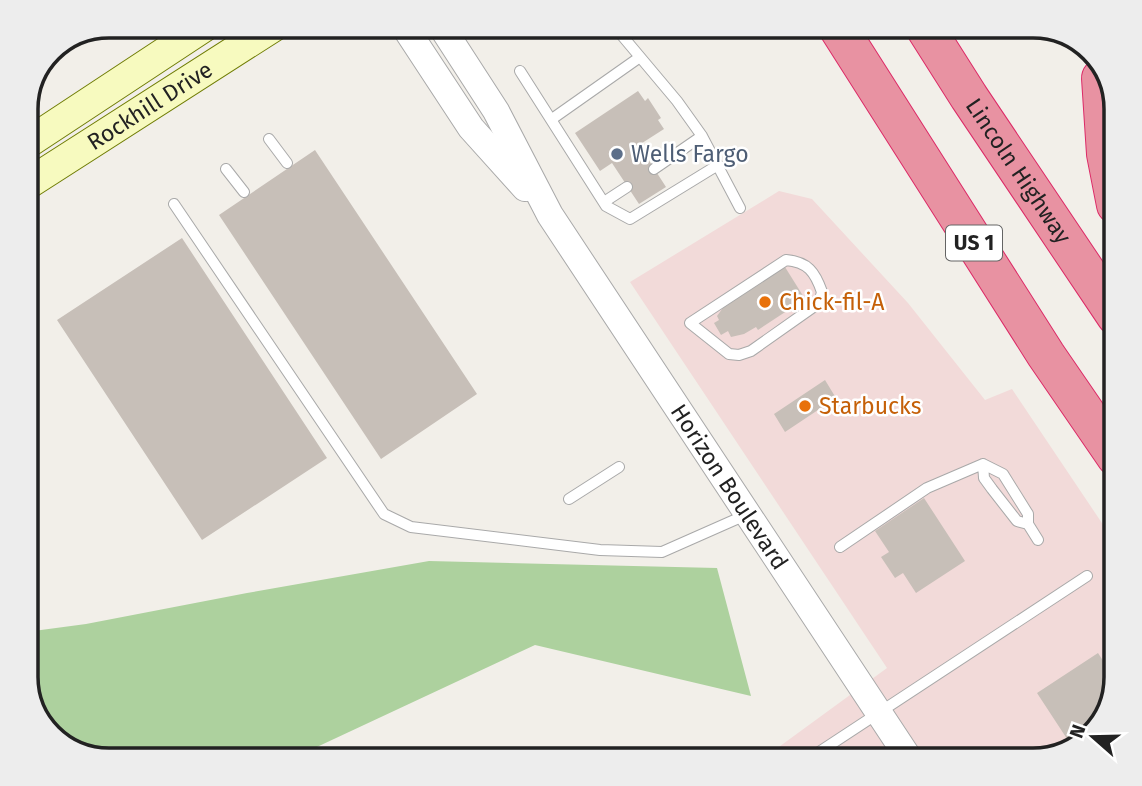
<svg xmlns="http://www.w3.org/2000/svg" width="1142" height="786" font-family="'Fira Sans',sans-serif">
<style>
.commercial{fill:#f2dad9}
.forest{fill:#add19e}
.building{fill:#c7bfb8}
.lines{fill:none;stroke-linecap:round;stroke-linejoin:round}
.service-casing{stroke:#a9a9a9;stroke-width:12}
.tertiary-casing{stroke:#a9a9a9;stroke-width:28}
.secondary-casing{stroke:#707d05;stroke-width:32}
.motorway-casing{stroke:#dc2a67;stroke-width:40}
.service{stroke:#fff;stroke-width:10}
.tertiary{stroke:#fff;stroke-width:26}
.secondary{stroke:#f7fabf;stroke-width:30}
.motorway{stroke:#e892a2;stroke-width:38}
.service-dot{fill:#5c6f8a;stroke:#fff;stroke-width:2.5}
.food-dot{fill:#e8710a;stroke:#fff;stroke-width:2.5}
.labels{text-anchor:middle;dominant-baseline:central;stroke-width:5;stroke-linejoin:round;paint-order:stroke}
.shield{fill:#fff;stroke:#646464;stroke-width:2}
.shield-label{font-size:21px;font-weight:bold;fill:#222}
.street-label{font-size:23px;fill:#222;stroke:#fff}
.service-label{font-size:23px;fill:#4e5e75;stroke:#fff;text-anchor:start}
.food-label{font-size:23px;fill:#c56008;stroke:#fff;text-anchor:start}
.rim{fill:none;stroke:#222;stroke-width:3.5}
</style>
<rect width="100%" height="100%" fill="#f2efe9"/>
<path class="commercial" d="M779,191L812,199L908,303L985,400L1012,389L1116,544V677L1102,723L1070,751L1033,760H761L887,668L630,282Z"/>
<path class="forest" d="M429,561L717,568L751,696L535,645L289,760H109L63,746L26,682V632L86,624L247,593Z"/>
<path class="building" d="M638,91L645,101L648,98L661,118L658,120L664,129L639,145L666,187L639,204L612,163L600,171L575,133Z
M315,150L477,394L381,459L219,215Z
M182,238L327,458L202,540L57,320Z
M785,267L805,299L758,330L756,327L744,334L731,337L728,331L721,335L714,323L719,320L717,316L725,305Z
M825,380L836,398L785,432L774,414Z
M924,498L965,561L916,593L903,573L895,578L881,557L889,552L875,531Z
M1098,653L1115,679L1102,723L1073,748L1037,693Z"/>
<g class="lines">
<g class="service-casing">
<path id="service" d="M614,26L677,101L702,136L740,208
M520,71L606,206L630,219L718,165
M552,119L640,57
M269,139L287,163
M226,169L244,192
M654,169L702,136
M604,202L627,187
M174,204L384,514L411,527L600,550L662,552L748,514
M786,260C808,262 815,272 822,292L819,303L751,351L739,355L729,354L690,323Z
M983,464L984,478L992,489L1017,521L1028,524
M569,499L619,467
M840,547L927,488L983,464L1003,474L1028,514V524L1038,540
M807,760L1087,576"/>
</g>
<g class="tertiary-casing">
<g id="tertiary">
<path d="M404,26L471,128L525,188"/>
<path id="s1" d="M441,26L496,111L550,215L910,760"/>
</g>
</g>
<g class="secondary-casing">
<g id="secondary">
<path d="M26,144L205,26"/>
<path id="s2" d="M26,185L274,26"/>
</g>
</g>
<g class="motorway-casing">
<g id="motorway">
<path d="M837,26L1046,355L1116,457"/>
<path id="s3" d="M924,26L969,97L1116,316"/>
<path d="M1101,78L1106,154L1116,205"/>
</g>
</g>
<use href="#service" class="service"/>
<use href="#tertiary" class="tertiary"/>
<use href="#secondary" class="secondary"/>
<use href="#motorway" class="motorway"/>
</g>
<circle class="service-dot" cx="617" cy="154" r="7"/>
<g class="food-dot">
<circle cx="765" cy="302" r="7"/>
<circle cx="805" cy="406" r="7"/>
</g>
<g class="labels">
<rect class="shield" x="946" y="225.5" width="56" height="35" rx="5"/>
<g class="shield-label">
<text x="974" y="243">US 1</text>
</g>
<g class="street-label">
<text stroke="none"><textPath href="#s2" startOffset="147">Rockhill Drive</textPath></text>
<text stroke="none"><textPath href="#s3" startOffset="173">Lincoln Highway</textPath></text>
<text stroke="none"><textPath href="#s1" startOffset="544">Horizon Boulevard</textPath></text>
</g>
<g class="service-label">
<text x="631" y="154">Wells Fargo</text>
</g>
<g class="food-label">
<text x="779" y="302">Chick-fil-A</text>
<text x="819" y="406">Starbucks</text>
</g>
</g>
<path d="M0 0H1142V786H0ZM109 38H1033A71 71 0 0 1 1104 109V677A71 71 0 0 1 1033 748H109A71 71 0 0 1 38 677V109A71 71 0 0 1 109 38Z" fill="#ededed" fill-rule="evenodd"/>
<path class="rim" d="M109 38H1033A71 71 0 0 1 1104 109V677A71 71 0 0 1 1033 748H109A71 71 0 0 1 38 677V109A71 71 0 0 1 109 38Z"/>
<g transform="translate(1093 737) rotate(290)" stroke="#ffffff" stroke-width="5" paint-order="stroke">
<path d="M0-5L12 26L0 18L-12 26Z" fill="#222222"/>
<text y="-10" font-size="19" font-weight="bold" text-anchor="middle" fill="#222222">N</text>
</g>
</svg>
